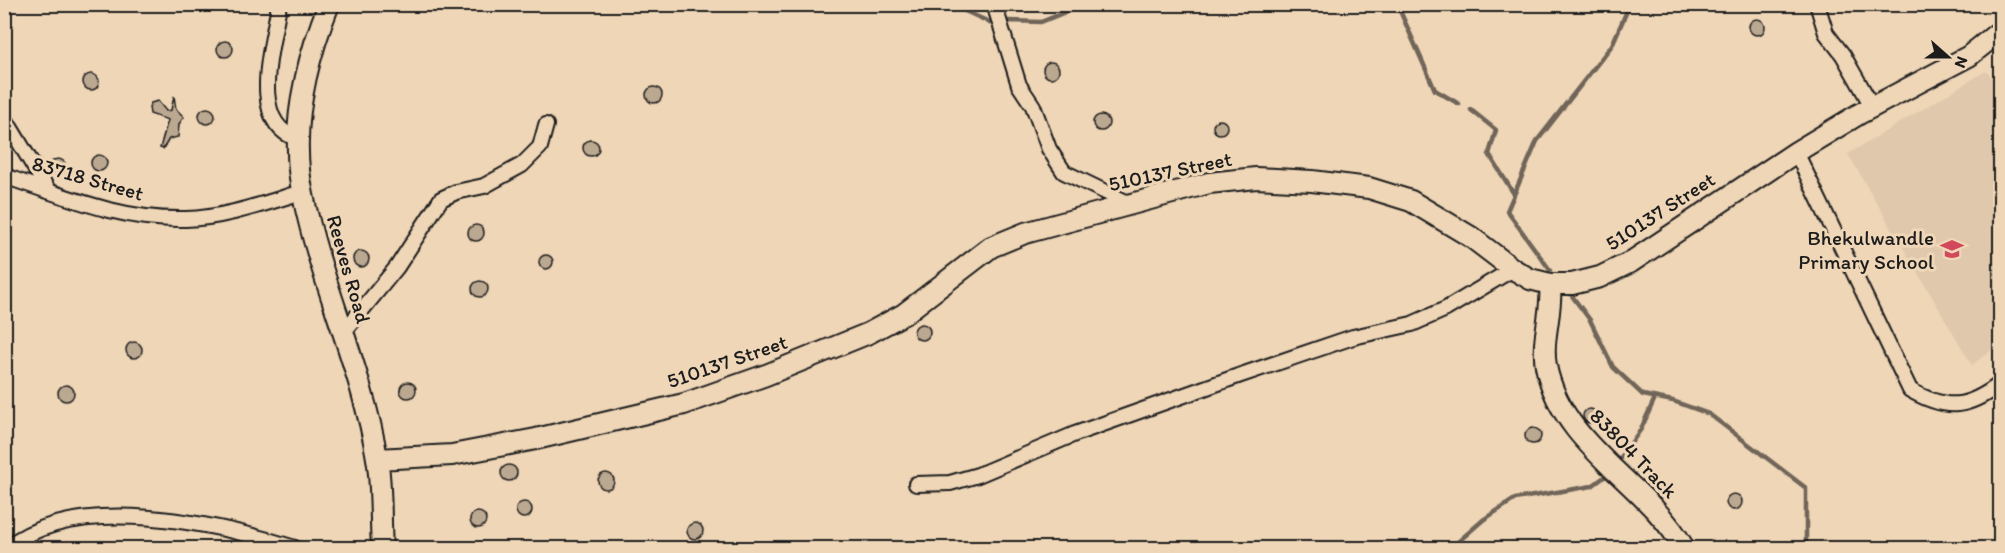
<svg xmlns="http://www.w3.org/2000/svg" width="2005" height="553" font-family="Itim,sans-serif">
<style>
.built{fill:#dfc8ac}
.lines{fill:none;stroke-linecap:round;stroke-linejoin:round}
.stream{stroke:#6f6559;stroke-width:4.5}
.building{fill:#bba891;stroke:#1c1c1c;stroke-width:1.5}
.street-casing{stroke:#1c1c1c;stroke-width:18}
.secondary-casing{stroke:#1c1c1c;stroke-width:24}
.street{stroke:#efd6b7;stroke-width:14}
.secondary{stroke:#efd6b7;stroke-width:20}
.labels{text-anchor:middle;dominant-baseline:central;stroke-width:6;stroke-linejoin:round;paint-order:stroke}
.street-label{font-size:21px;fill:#1c1c1c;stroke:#efd6b7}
.poi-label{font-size:21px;fill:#1c1c1c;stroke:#efd6b7;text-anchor:end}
</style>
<rect width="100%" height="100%" fill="#efd6b7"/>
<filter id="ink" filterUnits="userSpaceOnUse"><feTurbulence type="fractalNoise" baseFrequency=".0167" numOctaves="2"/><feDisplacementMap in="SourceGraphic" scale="12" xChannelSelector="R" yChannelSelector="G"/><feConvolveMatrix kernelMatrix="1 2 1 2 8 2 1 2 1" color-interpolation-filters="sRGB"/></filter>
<g filter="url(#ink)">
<path class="built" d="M1986,71L2000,87V344L1972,365L1848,154Z"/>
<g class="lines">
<path class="stream" d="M894,4L932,8L954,6L1000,27L1009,21L1041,22L1085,4
M1397,4L1435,90L1459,104
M1999,9L2000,4
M1471,110L1496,130L1489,154L1514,194
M1550,270L1507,211L1537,141L1612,45L1630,4
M1569,292L1590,320L1613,367L1643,395L1673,401L1709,414L1806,488V548
M1619,460L1641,429L1655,398
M1451,548L1483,520L1515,499L1592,486L1607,475"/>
</g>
<path class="building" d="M1749 27a8 8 0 1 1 16 0a8 8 0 1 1-16 0Z
M217 49a8 8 0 1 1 16 0a8 8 0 1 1-16 0Z
M1043 70a8 8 0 1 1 16 0a8 8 0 1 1-16 0Z
M83 82a8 8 0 1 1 16 0a8 8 0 1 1-16 0Z
M646 95a8 8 0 1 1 16 0a8 8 0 1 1-16 0Z
M174,96L176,109L184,117L179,124L178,137L169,139L163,149L160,148L168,120L150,114L149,107L151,103L158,101L166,111L171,110Z
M199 116a8 8 0 1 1 16 0a8 8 0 1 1-16 0Z
M1093 123a8 8 0 1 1 16 0a8 8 0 1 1-16 0Z
M1213 127a7 7 0 1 1 14 0a7 7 0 1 1-14 0Z
M583 148a8 8 0 1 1 16 0a8 8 0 1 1-16 0Z
M91 163a8 8 0 1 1 16 0a8 8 0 1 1-16 0Z
M50 167a8 8 0 1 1 16 0a8 8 0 1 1-16 0Z
M468 233a8 8 0 1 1 16 0a8 8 0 1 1-16 0Z
M353 259a8 8 0 1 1 16 0a8 8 0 1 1-16 0Z
M539 262a7 7 0 1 1 14 0a7 7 0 1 1-14 0Z
M472 289a8 8 0 1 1 16 0a8 8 0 1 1-16 0Z
M914 332a8 8 0 1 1 16 0a8 8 0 1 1-16 0Z
M126 350a8 8 0 1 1 16 0a8 8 0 1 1-16 0Z
M400 390a8 8 0 1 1 16 0a8 8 0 1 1-16 0Z
M58 393a8 8 0 1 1 16 0a8 8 0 1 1-16 0Z
M1583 416a7 7 0 1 1 14 0a7 7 0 1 1-14 0Z
M1525 436a8 8 0 1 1 16 0a8 8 0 1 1-16 0Z
M501 473a8 8 0 1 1 16 0a8 8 0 1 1-16 0Z
M598 481a8 8 0 1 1 16 0a8 8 0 1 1-16 0Z
M1726 502a8 8 0 1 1 16 0a8 8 0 1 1-16 0Z
M516 510a8 8 0 1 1 16 0a8 8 0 1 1-16 0Z
M470 520a8 8 0 1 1 16 0a8 8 0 1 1-16 0Z
M687 531a8 8 0 1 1 16 0a8 8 0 1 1-16 0Z"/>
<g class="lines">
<g class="street-casing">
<path id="street" d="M279,4C274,42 246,123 298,139
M994,4L1019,85L1033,106L1049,149L1064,172L1128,203
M1817,4L1826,33L1843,55L1872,106
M4,117L48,190
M1796,152L1910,390C1947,411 1967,409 2000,384
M4,176C64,196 122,221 186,219C225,218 265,203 302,192
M343,333L397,267L441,199L456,192L484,186L522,165L540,147L546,125
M916,484L950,483L978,475L1075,434L1241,375L1353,337L1412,324L1446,309L1513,269
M6,548C78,492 215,523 295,548"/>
</g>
<g class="secondary-casing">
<path id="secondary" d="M329,4C305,64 289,131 303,195C321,284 362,368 377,458C382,487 380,519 382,548
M1550,284C1553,311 1541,339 1546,366C1562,447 1645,481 1684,548
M377,459L452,455L536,439L684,404L766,375L869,333L904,314L991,247L1025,233L1209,183L1256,178L1312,181L1369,188L1411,201L1471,237L1513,269L1530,279L1550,284H1572L1600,277L1631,262L1796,152L1859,114L1969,56L2000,31"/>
</g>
<use href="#street" class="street"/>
<use href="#secondary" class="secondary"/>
</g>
</g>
<defs>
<g id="school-bare" transform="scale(1.8)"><path d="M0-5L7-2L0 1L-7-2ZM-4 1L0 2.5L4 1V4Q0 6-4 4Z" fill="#d1495b" stroke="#efd6b7" stroke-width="2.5" paint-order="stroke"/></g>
</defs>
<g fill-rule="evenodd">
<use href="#school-bare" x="1952" y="249"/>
</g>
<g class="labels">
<g class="street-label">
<text transform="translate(1170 171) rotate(-12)">510137 Street</text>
<text transform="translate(88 178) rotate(16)">83718 Street</text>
<text transform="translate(1660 211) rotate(-33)">510137 Street</text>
<text transform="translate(349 269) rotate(74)">Reeves Road</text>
<text transform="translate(727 361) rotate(-19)">510137 Street</text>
<text transform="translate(1634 453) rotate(46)">83804 Track</text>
</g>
<g class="poi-label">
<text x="1934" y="237">Bhekulwandle<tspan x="1934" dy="24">Primary School</tspan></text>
</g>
</g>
<rect width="2005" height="553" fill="none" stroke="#efd6b7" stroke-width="24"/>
<rect x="12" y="12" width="1981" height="529" fill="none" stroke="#1c1c1c" stroke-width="2" filter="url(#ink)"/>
<g transform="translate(1948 57) rotate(111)" stroke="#efd6b7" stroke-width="4.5" paint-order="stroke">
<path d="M0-4.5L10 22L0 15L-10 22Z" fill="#1c1c1c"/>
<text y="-9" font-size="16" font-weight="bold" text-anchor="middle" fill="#1c1c1c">N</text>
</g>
</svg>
